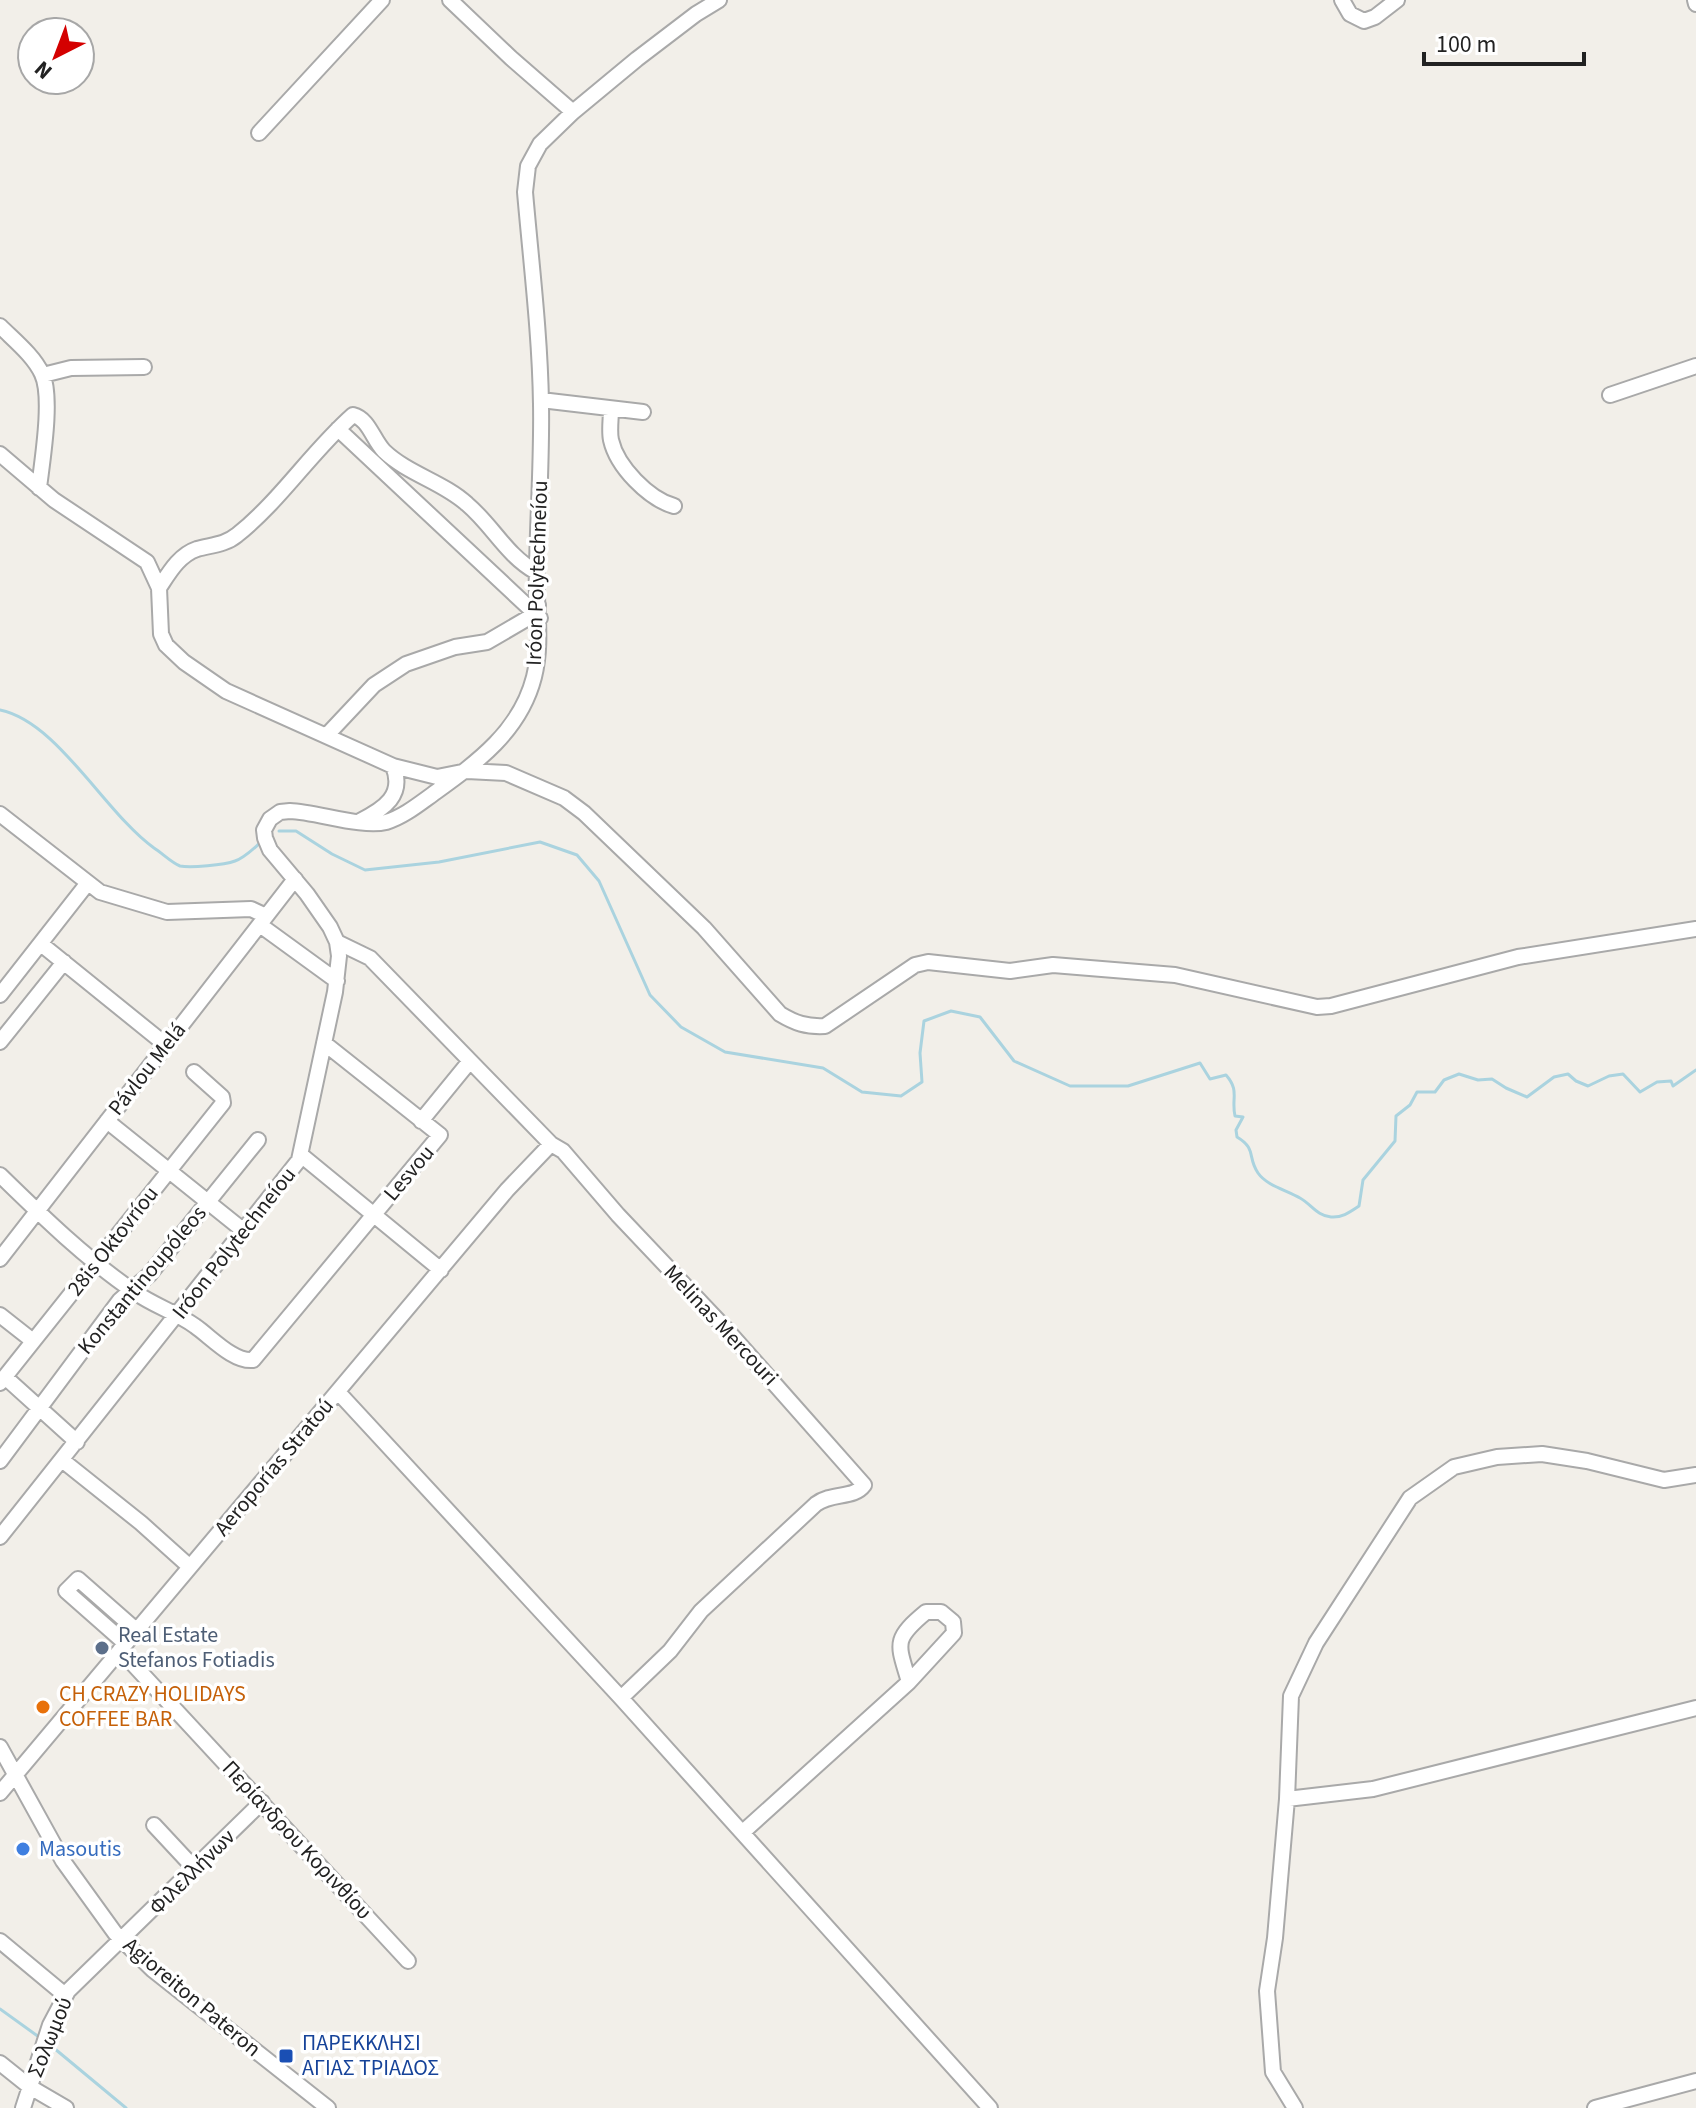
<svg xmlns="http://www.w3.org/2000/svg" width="1696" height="2108" font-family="'Source Sans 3',sans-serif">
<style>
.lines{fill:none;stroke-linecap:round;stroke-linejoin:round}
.stream{stroke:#aad3df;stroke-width:3}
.minor-casing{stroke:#a9a9a9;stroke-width:18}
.minor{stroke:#fff;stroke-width:14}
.service-dot{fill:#5c6f8a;stroke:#fff;stroke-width:3}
.food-dot{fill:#e8710a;stroke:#fff;stroke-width:3}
.shop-dot{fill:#3f7fe0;stroke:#fff;stroke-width:3}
.transit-dot{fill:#1a4fb4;stroke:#fff;stroke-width:3}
.labels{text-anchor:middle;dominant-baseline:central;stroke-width:7;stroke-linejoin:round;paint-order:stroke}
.street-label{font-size:22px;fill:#222;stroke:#fff}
.service-label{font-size:22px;fill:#4e5e75;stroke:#fff;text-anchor:start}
.food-label{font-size:22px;fill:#c56008;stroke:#fff;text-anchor:start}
.shop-label{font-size:22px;fill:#366cbe;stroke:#fff;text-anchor:start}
.transit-label{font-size:22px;fill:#164399;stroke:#fff;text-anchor:start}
</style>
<rect width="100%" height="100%" fill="#f2efe9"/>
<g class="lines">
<path class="stream" d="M0,710C58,722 104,812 154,848C162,853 172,863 180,866C191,868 224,865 235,861C244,858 253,849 260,843
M279,831H296L332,854L365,870L439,862L540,842L577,855L599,881L650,995L681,1027L725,1052L823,1068L862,1092L901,1096L922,1082L920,1053L924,1021L951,1011L980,1017L1014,1061L1070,1086H1128L1200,1063L1210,1079L1226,1075C1240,1091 1231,1098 1235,1116L1243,1117L1236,1130L1237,1137C1257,1149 1247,1157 1258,1173C1267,1186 1287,1190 1300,1198C1311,1204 1317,1216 1331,1217C1342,1218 1350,1212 1359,1206L1363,1180L1395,1141L1396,1116L1410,1105L1417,1092H1435L1444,1080L1459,1074L1478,1080L1492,1079L1506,1088L1527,1097L1554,1077L1568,1074L1576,1081L1588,1086L1609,1076L1623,1074L1640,1092L1657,1082L1671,1081L1673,1086L1696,1070
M0,2009L39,2037
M49,2044L126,2108"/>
<g class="minor-casing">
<path id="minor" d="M450,0L511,58L573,112
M1342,0L1350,14L1364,21L1375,17L1397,0
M1695,0L1696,4
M259,133L382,0
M0,326C14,340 34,356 42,374C53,397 42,462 39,488
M43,375L71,368L144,367
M1610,395L1696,366
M541,400L643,412
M611,409C611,419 609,431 611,440C617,467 649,499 674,506
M338,429L540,618
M0,454L54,500L147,562L159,588L161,634L166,645L184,662L226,691L393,766C405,795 384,809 360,821
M159,588C169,573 179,555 197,549C211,545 225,545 237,535C281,500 311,452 353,415C369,419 373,440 384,451C408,474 443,482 467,504C493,526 506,555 536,572
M327,735L374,685L406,664L455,647L487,642L535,614L538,605
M393,766L437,777L467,771L506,773L564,798L584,813L704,928L780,1014C795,1023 806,1027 825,1026L915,965L928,962L1010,971L1053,965L1175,975L1317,1007L1331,1006L1518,957L1696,929
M0,814L100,892L167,912L251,909L266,916
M260,925L337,981
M337,942L370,958L551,1144L563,1151L618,1215L726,1329L864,1485C854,1499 832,1492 816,1504L701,1611L670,1651L621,1698
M41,944L166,1045
M0,995L87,884
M0,1042L64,962
M107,1121L244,1231
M421,1121L470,1061
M301,1155L441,1270
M0,1175C43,1217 86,1259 136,1293C155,1306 177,1313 195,1326C211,1337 233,1362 253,1360L440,1135L324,1043
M0,1259L295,879
M0,1315L33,1341
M5,1377L77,1442
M0,1383L223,1103L222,1097L194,1072
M338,1392L621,1698L990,2108
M62,1460L141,1523L190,1567
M0,1461L120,1300L149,1275L258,1140
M0,1537L299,1160L335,992L339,956L337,942L330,927L307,894L270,850L265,838L264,830L270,819L280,812L290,811C317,812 362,828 386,822C403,817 419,804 433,794C476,763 520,732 534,677C543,641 535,605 537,568C538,513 542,459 541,404C540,334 531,262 525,192L528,166L540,144L573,112L637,59L696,14L719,0
M125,1643L66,1591L78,1579L136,1630
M120,1650L408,1961
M0,1747L63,1861L115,1933L153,1970L328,2108
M0,1793L507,1190L551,1144
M1287,1799L1373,1789L1696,1708
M154,1825L195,1869
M743,1832L909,1682C898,1644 892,1640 926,1612H941L953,1622L954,1633L909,1682
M0,1941L65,1995
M0,2063L30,2087L66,2108
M23,2108L50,2025L68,1991L262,1802
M1295,2108L1273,2072L1267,1991L1275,1938L1287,1799L1291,1696L1316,1643L1410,1498L1454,1467L1497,1457L1542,1454L1587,1461L1664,1480L1696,1475
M1595,2108L1696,2081"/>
</g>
<use href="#minor" class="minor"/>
</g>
<circle class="service-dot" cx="102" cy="1648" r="8"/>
<circle class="food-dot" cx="43" cy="1707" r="8"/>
<circle class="shop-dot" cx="23" cy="1849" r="8"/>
<rect class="transit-dot" x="278" y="2048" width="16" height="16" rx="4"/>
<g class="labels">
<g class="street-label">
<text transform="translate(537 573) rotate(-88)">Iróon Polytechneíou</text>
<text transform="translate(147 1069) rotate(-52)">Pávlou Melá</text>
<text transform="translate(409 1173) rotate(-50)">Lesvou</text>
<text transform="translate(113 1241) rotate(-52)">28is Oktovríou</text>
<text transform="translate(234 1243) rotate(-52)">Iróon Polytechneíou</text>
<text transform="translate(142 1280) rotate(-50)">Konstantinoupóleos</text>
<text transform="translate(721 1325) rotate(47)">Melinas Mercouri</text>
<text transform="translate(274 1467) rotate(-50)">Aeroporías Stratoú</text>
<text transform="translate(297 1840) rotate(47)">Περίανδρου Κορινθίου</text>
<text transform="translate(192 1872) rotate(-45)">Φιλελλήνων</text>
<text transform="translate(192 1997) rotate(40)">Agioreiton Pateron</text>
<text transform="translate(50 2037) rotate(-68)">Σολωμού</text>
</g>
<g class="service-label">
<text x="118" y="1635">Real Estate<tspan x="118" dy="25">Stefanos Fotiadis</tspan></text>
</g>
<g class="food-label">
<text x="59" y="1694">CH CRAZY HOLIDAYS<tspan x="59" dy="25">COFFEE BAR</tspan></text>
</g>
<g class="shop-label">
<text x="39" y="1849">Masoutis</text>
</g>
<g class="transit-label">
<text x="302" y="2043">ΠΑΡΕΚΚΛΗΣΙ<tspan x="302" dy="25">ΑΓΙΑΣ ΤΡΙΑΔΟΣ</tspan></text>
</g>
</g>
<g transform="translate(56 56) rotate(222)"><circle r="38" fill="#ffffff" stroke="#a7a7a7" stroke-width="2"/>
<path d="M0-6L14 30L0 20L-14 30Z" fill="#d40000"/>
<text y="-12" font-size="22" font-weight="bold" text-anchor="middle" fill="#222222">N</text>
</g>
<path d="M1424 52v12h160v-12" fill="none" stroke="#222222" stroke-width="4"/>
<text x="1436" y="52" font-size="24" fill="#222222" stroke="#ffffff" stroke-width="6" paint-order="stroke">100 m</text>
</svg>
